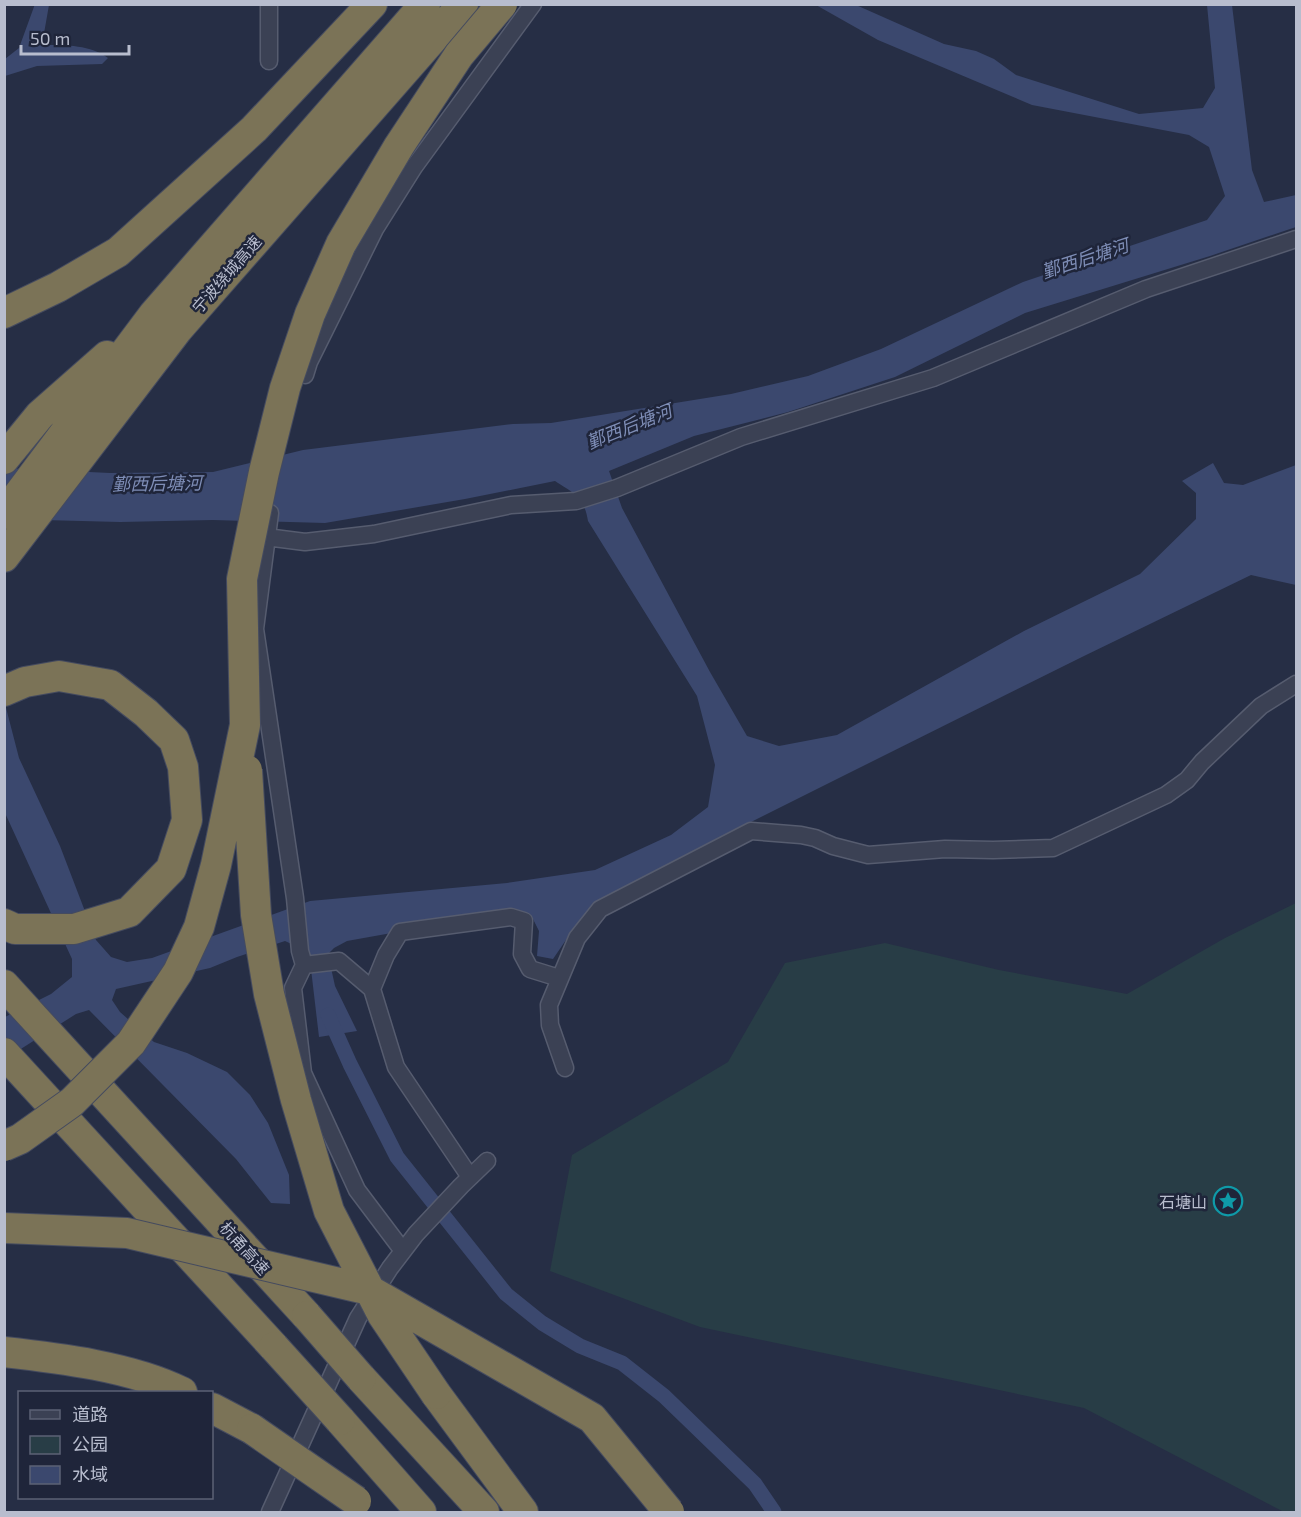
<svg xmlns="http://www.w3.org/2000/svg" width="1301" height="1517" font-family="'Exo 2','Noto Sans SC',sans-serif">
<style>
.green{fill:#283d46}
.water{fill:#3b486e}
.lines{fill:none;stroke-linecap:round;stroke-linejoin:round}
.canal{stroke:#3b486e;stroke-width:15}
.minor-casing{stroke:#565c6f;stroke-width:19}
.motorway-casing{stroke:#454b5f;stroke-width:32}
.minor{stroke:#3b4154;stroke-width:16}
.motorway{stroke:#7b7357;stroke-width:30}
.motorway-bridge-casing{stroke:#454b5f;stroke-width:32;stroke-linecap:butt}
.motorway-bridge{stroke:#7b7357;stroke-width:30}
.labels{text-anchor:middle;dominant-baseline:central;stroke-width:5;stroke-linejoin:round;paint-order:stroke}
.street-label{font-size:16px;fill:#b8bdce;stroke:#1f253a}
.poi-label{font-size:16px;fill:#b8bdce;stroke:#1f253a;text-anchor:end}
.water-label{font-size:18px;font-style:italic;fill:#7e8db6;stroke:#1f253a}
</style>
<rect width="100%" height="100%" fill="#262e45"/>
<path class="green" d="M1296,903V1512H1284L1084,1408L700,1327L550,1271L572,1155L728,1062L785,963L885,943L999,970L1127,994L1225,938Z"/>
<path class="water" d="M35,4L49,5L43,39L45,45C66,45 91,45 108,58L102,64L37,66L5,76V59L19,48Z
M816,5H856L944,44L976,51L994,59L1016,75L1139,114L1203,108L1215,88L1207,5H1232L1252,170L1264,202L1296,195V227L1210,256L1025,313L895,377L788,412L694,436L609,471L622,508L710,672L747,736L779,746L837,735L1024,631L1140,574L1196,519V493L1182,481L1213,463L1224,483L1243,485L1296,465V585L1251,575L1084,656L847,774L707,844L594,909L568,937L553,959L537,956L539,931L532,917L492,915L347,941L334,948L328,954L335,986L357,1031L319,1037L309,952L285,941L237,957L210,968L116,989L112,1000L120,1012L154,1042L187,1053L227,1072L250,1095L268,1123L289,1175L290,1204L271,1203L236,1159L89,1010L76,1014L5,1059V1017L51,994L72,977V959L5,813L4,700L19,758L60,846L96,940L111,957L127,962L152,958L310,901L507,883L595,870L671,835L708,807L715,765L697,696L588,521C584,497 575,494 555,481L465,499L325,523L213,520L120,522L5,519V468L110,473L213,472L303,450L513,424L551,423L731,394L808,376L881,349L1023,282L1207,220L1225,196L1209,147L1189,135L1032,105L878,40Z"/>
<g class="lines">
<path class="canal" d="M328,1015L350,1064L397,1157L506,1294L542,1323L580,1346L622,1363L664,1396L755,1484L774,1512"/>
<g class="minor-casing">
<path id="minor" d="M269,61V4
M305,375L309,362L375,229L414,167L533,4
M270,513L255,629L295,898L300,951L304,965L293,988L303,1073L357,1190L403,1251
M266,537L305,542L374,534L511,505L576,501L617,488L741,437L933,378L1146,289L1296,239
M304,965L339,961L372,989
M565,1068L550,1025L549,1005L577,938L600,909L751,831L801,835L815,838L833,846L868,855L945,849L993,850L1053,848L1166,795L1187,780L1202,762L1261,706L1296,684
M470,1177L396,1067L372,989L386,955L400,932L511,917L524,921L522,954L530,969L559,978
M270,1512L358,1318L390,1268L416,1234L461,1186L487,1161"/>
</g>
<g class="motorway-casing">
<path id="motorway" d="M4,313L58,287L118,252L254,129L372,4
M4,459L40,415L107,356
M4,514L154,314L425,4
M4,557L178,329L463,4
M4,691L25,682L59,676L110,685L146,713L174,740L183,767L187,820L171,869L129,912L74,929H15L4,924
M4,985L307,1316
M4,1053L274,1347
M4,1352C59,1358 132,1367 182,1392
M361,1378L484,1512
M436,1394L523,1512
M212,1408L252,1429
M340,1420L421,1512"/>
</g>
<use href="#minor" class="minor"/>
<use href="#motorway" class="motorway"/>
<g class="motorway-bridge-casing">
<path id="motorway-bridge" d="M247,770L256,915L269,994L296,1100L329,1211L382,1314L436,1394
M4,1146L20,1139L72,1102L131,1043L178,972L199,927L216,865L245,725L242,579L264,472L285,388L310,314L341,244L399,146L459,55L502,4
M4,1228L127,1233L369,1290L592,1418L669,1512
M307,1316L361,1378
M274,1347L340,1420
M252,1429L356,1501"/>
</g>
<use href="#motorway-bridge" class="motorway-bridge"/>
</g>
<defs>
<g id="sight-ring" transform="scale(1.5)"><circle r="9.5" fill="#1f253a" stroke="#0f9aa8" stroke-width="1.5"/><path d="M0-6L1.8-2.2L6-1.7L2.9 1.2L3.7 5.4L0 3.3L-3.7 5.4L-2.9 1.2L-6-1.7L-1.8-2.2Z" fill="#0f9aa8"/></g>
</defs>
<g fill-rule="evenodd">
<use href="#sight-ring" x="1228" y="1201"/>
</g>
<g class="labels">
<g class="street-label">
<text transform="translate(226 274) rotate(-49)">宁波绕城高速</text>
<text transform="translate(245 1248) rotate(48)">杭甬高速</text>
</g>
<g class="poi-label">
<text x="1207" y="1201">石塘山</text>
</g>
<g class="water-label">
<text transform="translate(1085 258) rotate(-18)">鄞西后塘河</text>
<text transform="translate(629 426) rotate(-22)">鄞西后塘河</text>
<text transform="translate(157 483) rotate(-1)">鄞西后塘河</text>
</g>
</g>
<rect width="1301" height="1517" fill="none" stroke="#b8bdce" stroke-width="12"/>
<rect x="18" y="1391" width="195" height="108" fill="#1f253a" stroke="#5c6275" stroke-width="1.5"/>
<rect x="30" y="1410" width="30" height="9" fill="#3b4154" stroke="#5c6275" stroke-width="1.5"/>
<text x="72" y="1421" font-size="18" fill="#b8bdce">道路</text>
<rect x="30" y="1436" width="30" height="18" fill="#283d46" stroke="#5c6275" stroke-width="1.5"/>
<text x="72" y="1451" font-size="18" fill="#b8bdce">公园</text>
<rect x="30" y="1466" width="30" height="18" fill="#3b486e" stroke="#5c6275" stroke-width="1.5"/>
<text x="72" y="1481" font-size="18" fill="#b8bdce">水域</text>
<path d="M21 45v9h108v-9" fill="none" stroke="#b8bdce" stroke-width="3"/>
<text x="30" y="45" font-size="18" fill="#b8bdce" stroke="#1f253a" stroke-width="4.5" paint-order="stroke">50 m</text>
</svg>
